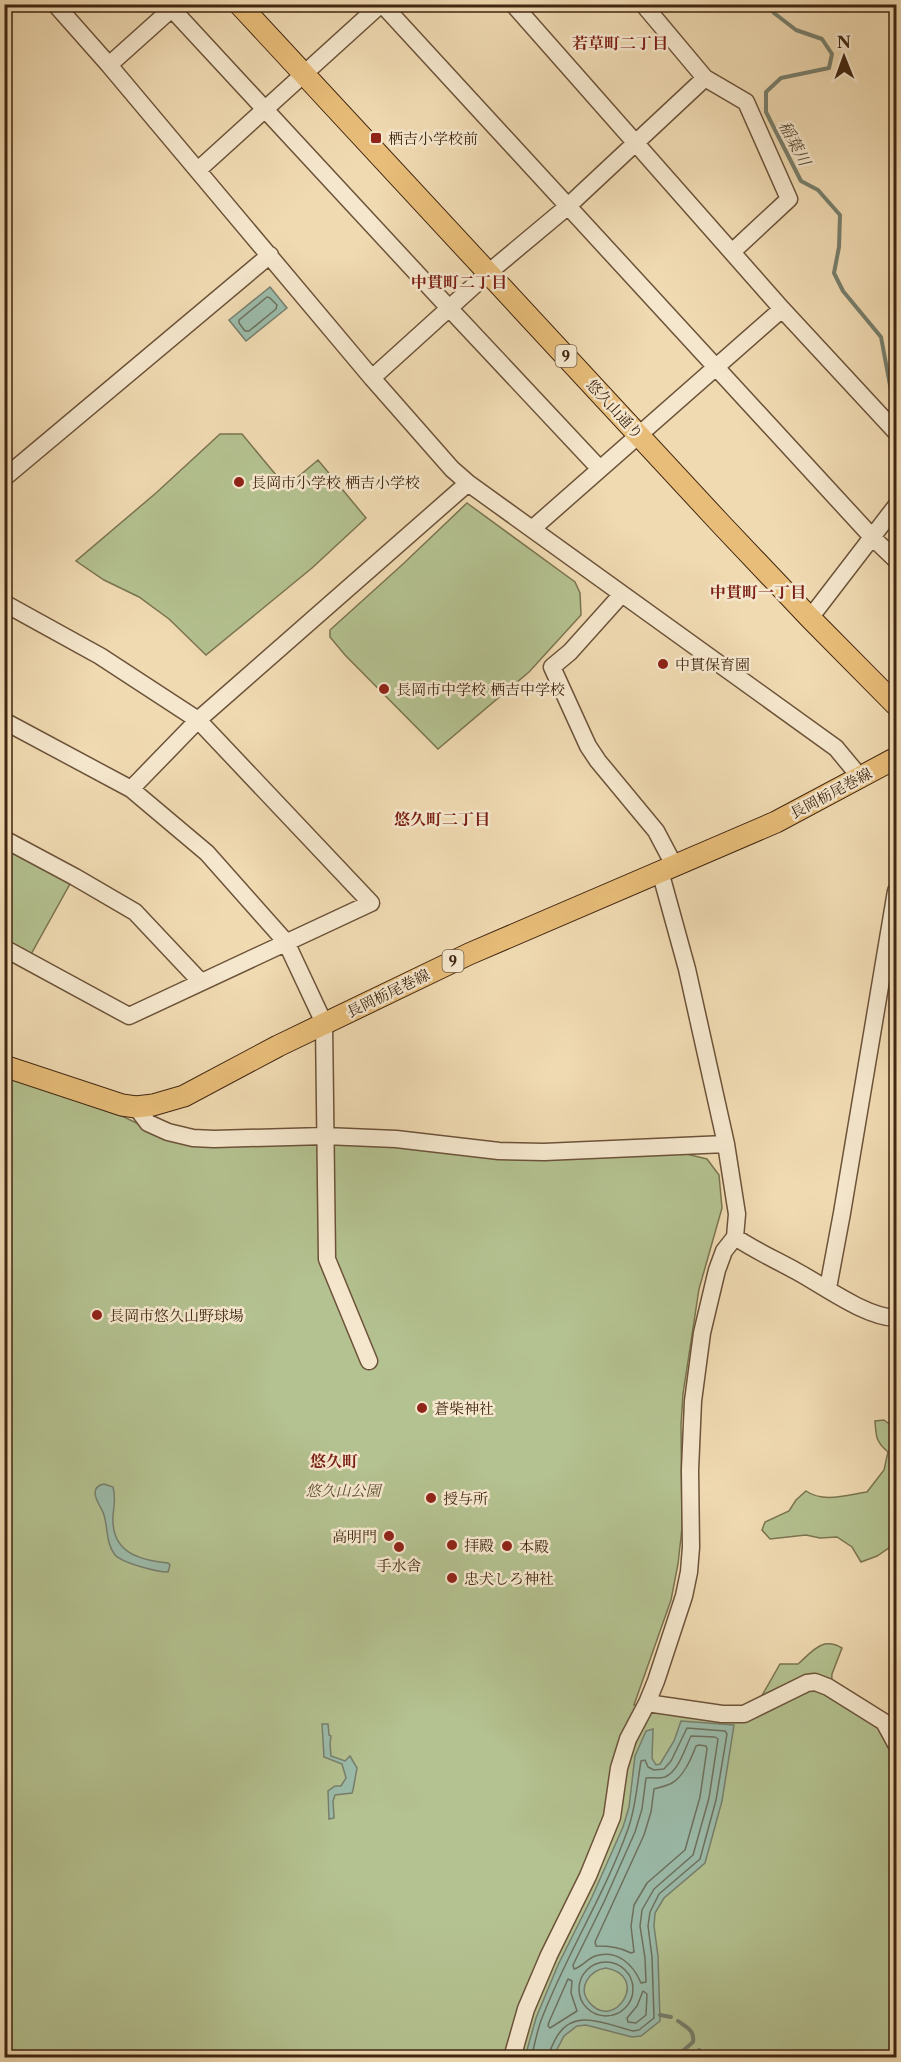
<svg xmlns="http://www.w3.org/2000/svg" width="901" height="2062" font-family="'Libre Caslon Text','Noto Serif JP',serif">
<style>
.green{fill:#b4c190;stroke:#7a7450;stroke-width:1.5}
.water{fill:#9bbbaa;stroke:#777f6d;stroke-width:1.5;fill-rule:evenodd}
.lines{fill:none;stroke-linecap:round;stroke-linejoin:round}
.shore{stroke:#6e705e;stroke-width:1.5}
.stream{stroke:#777f6d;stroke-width:4}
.minor-casing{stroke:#6c5339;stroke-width:19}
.major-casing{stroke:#402611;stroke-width:23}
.minor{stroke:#f5e7cd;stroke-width:16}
.major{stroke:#e8bd79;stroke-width:21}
.poi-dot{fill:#8f2418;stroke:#f5e7cd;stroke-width:2}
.labels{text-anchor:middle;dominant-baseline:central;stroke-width:5;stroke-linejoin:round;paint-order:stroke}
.shield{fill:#f5e7cd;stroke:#766049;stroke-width:1.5}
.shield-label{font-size:14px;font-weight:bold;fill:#402611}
.poi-label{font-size:15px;fill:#402611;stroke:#f5e7cd;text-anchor:start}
.street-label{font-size:15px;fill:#402611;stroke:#f5e7cd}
.park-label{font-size:15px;font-style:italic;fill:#5d4d31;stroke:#f5e7cd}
.neighbourhood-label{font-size:16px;font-weight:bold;fill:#7a1f14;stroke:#f5e7cd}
.water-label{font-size:16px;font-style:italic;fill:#574b37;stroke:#f5e7cd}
</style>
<rect width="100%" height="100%" fill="#f0dab2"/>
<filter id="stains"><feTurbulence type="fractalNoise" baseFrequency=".00333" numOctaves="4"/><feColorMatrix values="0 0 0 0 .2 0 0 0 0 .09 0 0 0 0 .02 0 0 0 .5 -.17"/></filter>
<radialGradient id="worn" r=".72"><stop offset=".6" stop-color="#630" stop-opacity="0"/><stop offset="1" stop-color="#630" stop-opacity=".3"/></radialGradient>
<path class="green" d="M220,434H242L286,487L318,460L366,518L312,568L206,655L169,619L139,597L104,580L76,561L156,493Z
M467,503L575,582L580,593L581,615L529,672L438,749L345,655L330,637V630L403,564Z
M4,846L71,882L30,956L5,942Z
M5,1076L124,1117L168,1138L298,1143L674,1151L707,1159L719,1175L722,1208L699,1289L683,1394L681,1425L682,1528L678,1564L671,1600L634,1705L727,1718L752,1713L780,1664H798C812,1652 822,1636 842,1648L832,1674L831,1695L878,1726L886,1736L896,1757V2057H5Z
M884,1420L896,1429V1543L877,1556L861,1562L852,1547L837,1537L820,1538L806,1535L770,1539L762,1530L765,1522L789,1511L796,1500L806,1491C823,1503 847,1495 867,1492L884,1470L888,1452C876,1442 876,1437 875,1421Z"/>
<path class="water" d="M270,287L287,308L246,341L229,320Z
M104,1484L113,1487C116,1497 114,1506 113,1516C111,1552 138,1560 168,1563L170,1565L168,1572C157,1572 122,1563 115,1555C106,1544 108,1528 104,1515C102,1508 95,1500 95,1493C95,1487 99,1485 104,1484Z
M681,1721L734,1725L722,1801L705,1863L664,1898L655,1913L654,1926L658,1956L660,2021L641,2036L632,2037L586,2025L577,2026L564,2036L553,2057H525L536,2018L558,1965L592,1897L623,1827L629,1807L635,1756L646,1731L653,1729L652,1758L656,1765L660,1764L674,1741ZM606,1968C651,1976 614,2033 589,2002C577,1987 590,1970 606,1968Z
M322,1724H328L329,1735L331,1736L330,1744L331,1756L345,1761L350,1756L357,1768L353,1790L352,1793L335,1795L333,1801L334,1818L329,1819L328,1791L335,1786H341L346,1778L342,1764L324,1757Z"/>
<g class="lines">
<path class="shore" d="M267,297L270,298L277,305L276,309L249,331H245L239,323V320Z
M691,1736L715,1737L718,1739L709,1798L693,1855L654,1889L642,1910L640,1926L645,1958L646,1982L641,1983C633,1964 617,1949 595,1956C587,1959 582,1967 574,1969L573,1965L604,1902L635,1832L642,1809L646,1778C652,1777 658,1779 665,1777C679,1771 685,1748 691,1736Z
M699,1745L706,1746L707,1749L700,1797L685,1850L647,1883L634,1905L631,1926L634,1952L631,1953C619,1947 609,1946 596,1946L595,1942L644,1835L651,1812L654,1789C660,1787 667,1786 672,1783C684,1776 691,1759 696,1746Z
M579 1989a27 27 0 1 1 54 0a27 27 0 1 1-54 0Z
M568,1979L572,1981L571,1993L577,2011L550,2028L548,2026L549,2022Z
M643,1991L647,1994L646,2015L636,2023L628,2022L627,2018L637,2006Z
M531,2058C535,2044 537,2030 542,2018C567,1953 605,1894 628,1829C636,1807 637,1784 641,1761L645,1760L648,1767L654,1770L664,1769L671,1761L687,1728L725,1731L727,1734L716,1800L700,1859L659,1894L650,1912L648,1926L652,1957L654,2018L639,2030L633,2031C605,2024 572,2006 555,2040C552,2046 549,2051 548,2058"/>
<path class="stream" d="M768,4L774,13L796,30L822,39L832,54L829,68L781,78L766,92V112L801,181L818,190L840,215L839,247L834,273L843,291L881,337L892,396L896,407
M660,2015L671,2017
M699,2050L702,2053L701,2058
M675,2058L693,2042C695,2030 686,2027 678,2021"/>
<g class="minor-casing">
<path id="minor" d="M55,4L109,65L372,378L452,469L468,483L836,748L860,777
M382,4L873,538L896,560
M513,4L782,309L896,432
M643,4L705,78L746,102L789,199L732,252
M172,9L449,308L599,468
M109,65L177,4
M198,170L381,4
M372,378L488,273L567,207L705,78
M4,478L270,255
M532,529L782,309
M622,594L570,652L552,667L588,746L598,761L656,831L674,865
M4,603L100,656L198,720L371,903L129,1016L4,948
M810,618L896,506
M4,721L131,789L207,853L286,942L324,1023L327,1259L369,1361
M131,789L198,720L468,483
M4,839L75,877L135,912L200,981
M136,1107L148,1123L168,1132L193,1138L214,1139L325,1136L396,1139L499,1151L544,1152L726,1144
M735,1237C754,1250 776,1260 796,1271C824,1286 865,1317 896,1318
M828,1288L842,1213L896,891
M647,1703L722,1714H744L807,1683L815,1682L828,1687L884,1722L896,1744
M512,2058L526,2009L549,1955L588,1876L612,1817L619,1768L628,1739L647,1703L656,1681L684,1596L689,1572L691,1547L690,1470L693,1401L702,1333L717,1270L724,1251L735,1237L737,1214L726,1144L687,969L660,871"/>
</g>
<g class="major-casing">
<path id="major" d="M239,4L720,523L810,618L896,705
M4,1066L122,1105L136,1107L153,1105L184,1096L278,1046L469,954L776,822L896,758"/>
</g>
<use href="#minor" class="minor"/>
<use href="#major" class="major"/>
</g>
<g class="poi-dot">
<rect x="370" y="132" width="12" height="12" rx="3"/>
<circle cx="239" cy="482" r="6"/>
<circle cx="663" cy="664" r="6"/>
<circle cx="384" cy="689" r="6"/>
<circle cx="97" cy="1315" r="6"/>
<circle cx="422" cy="1408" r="6"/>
<circle cx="431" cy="1498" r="6"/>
<circle cx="389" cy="1536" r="6"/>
<circle cx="452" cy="1545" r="6"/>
<circle cx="507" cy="1546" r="6"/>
<circle cx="399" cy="1547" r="6"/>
<circle cx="452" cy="1578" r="6"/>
</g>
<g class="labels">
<g class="shield">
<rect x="555.5" y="345" width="21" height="22" rx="4.5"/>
<rect x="442.5" y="950" width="21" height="22" rx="4.5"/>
</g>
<g class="shield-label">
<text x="566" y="356">9</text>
<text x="453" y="961">9</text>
</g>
<g class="poi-label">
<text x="388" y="138">栖吉小学校前</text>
<text x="251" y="482">長岡市小学校 栖吉小学校</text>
<text x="675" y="664">中貫保育園</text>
<text x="396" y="689">長岡市中学校 栖吉中学校</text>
<text x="109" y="1315">長岡市悠久山野球場</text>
<text x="434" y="1408">蒼柴神社</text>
<text x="443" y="1498">授与所</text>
<text x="377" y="1536" text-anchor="end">高明門</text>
<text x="464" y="1545">拝殿</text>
<text x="519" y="1546">本殿</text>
<text x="399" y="1565" text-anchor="middle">手水舎</text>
<text x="464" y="1578">忠犬しろ神社</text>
</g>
<g class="street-label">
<text transform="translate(615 409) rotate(47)">悠久山通り</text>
<text transform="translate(831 793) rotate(-28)">長岡栃尾巻線</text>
<text transform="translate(388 993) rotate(-26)">長岡栃尾巻線</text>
</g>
<g class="park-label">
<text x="343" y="1490">悠久山公園</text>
</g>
<g class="neighbourhood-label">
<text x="620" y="43">若草町二丁目</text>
<text x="459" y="282">中貫町二丁目</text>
<text x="758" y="592">中貫町一丁目</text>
<text x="442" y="819">悠久町二丁目</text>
<text x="334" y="1461">悠久町</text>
</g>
<g class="water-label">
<text transform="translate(795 143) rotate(62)">稲葉川</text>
</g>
</g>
<rect width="901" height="2062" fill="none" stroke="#f0dab2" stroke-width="24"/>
<rect x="6" y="6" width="889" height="2050" fill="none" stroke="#402611" stroke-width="3"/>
<rect x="12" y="12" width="877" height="2038" fill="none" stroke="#402611" stroke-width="1.5"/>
<g transform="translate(844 57) rotate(359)" stroke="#f5e7cd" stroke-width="4.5" paint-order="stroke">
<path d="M0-4.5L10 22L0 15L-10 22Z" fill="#402611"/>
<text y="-9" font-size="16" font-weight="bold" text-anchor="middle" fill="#402611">N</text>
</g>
<rect width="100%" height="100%" filter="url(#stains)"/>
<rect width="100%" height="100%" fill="url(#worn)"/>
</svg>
